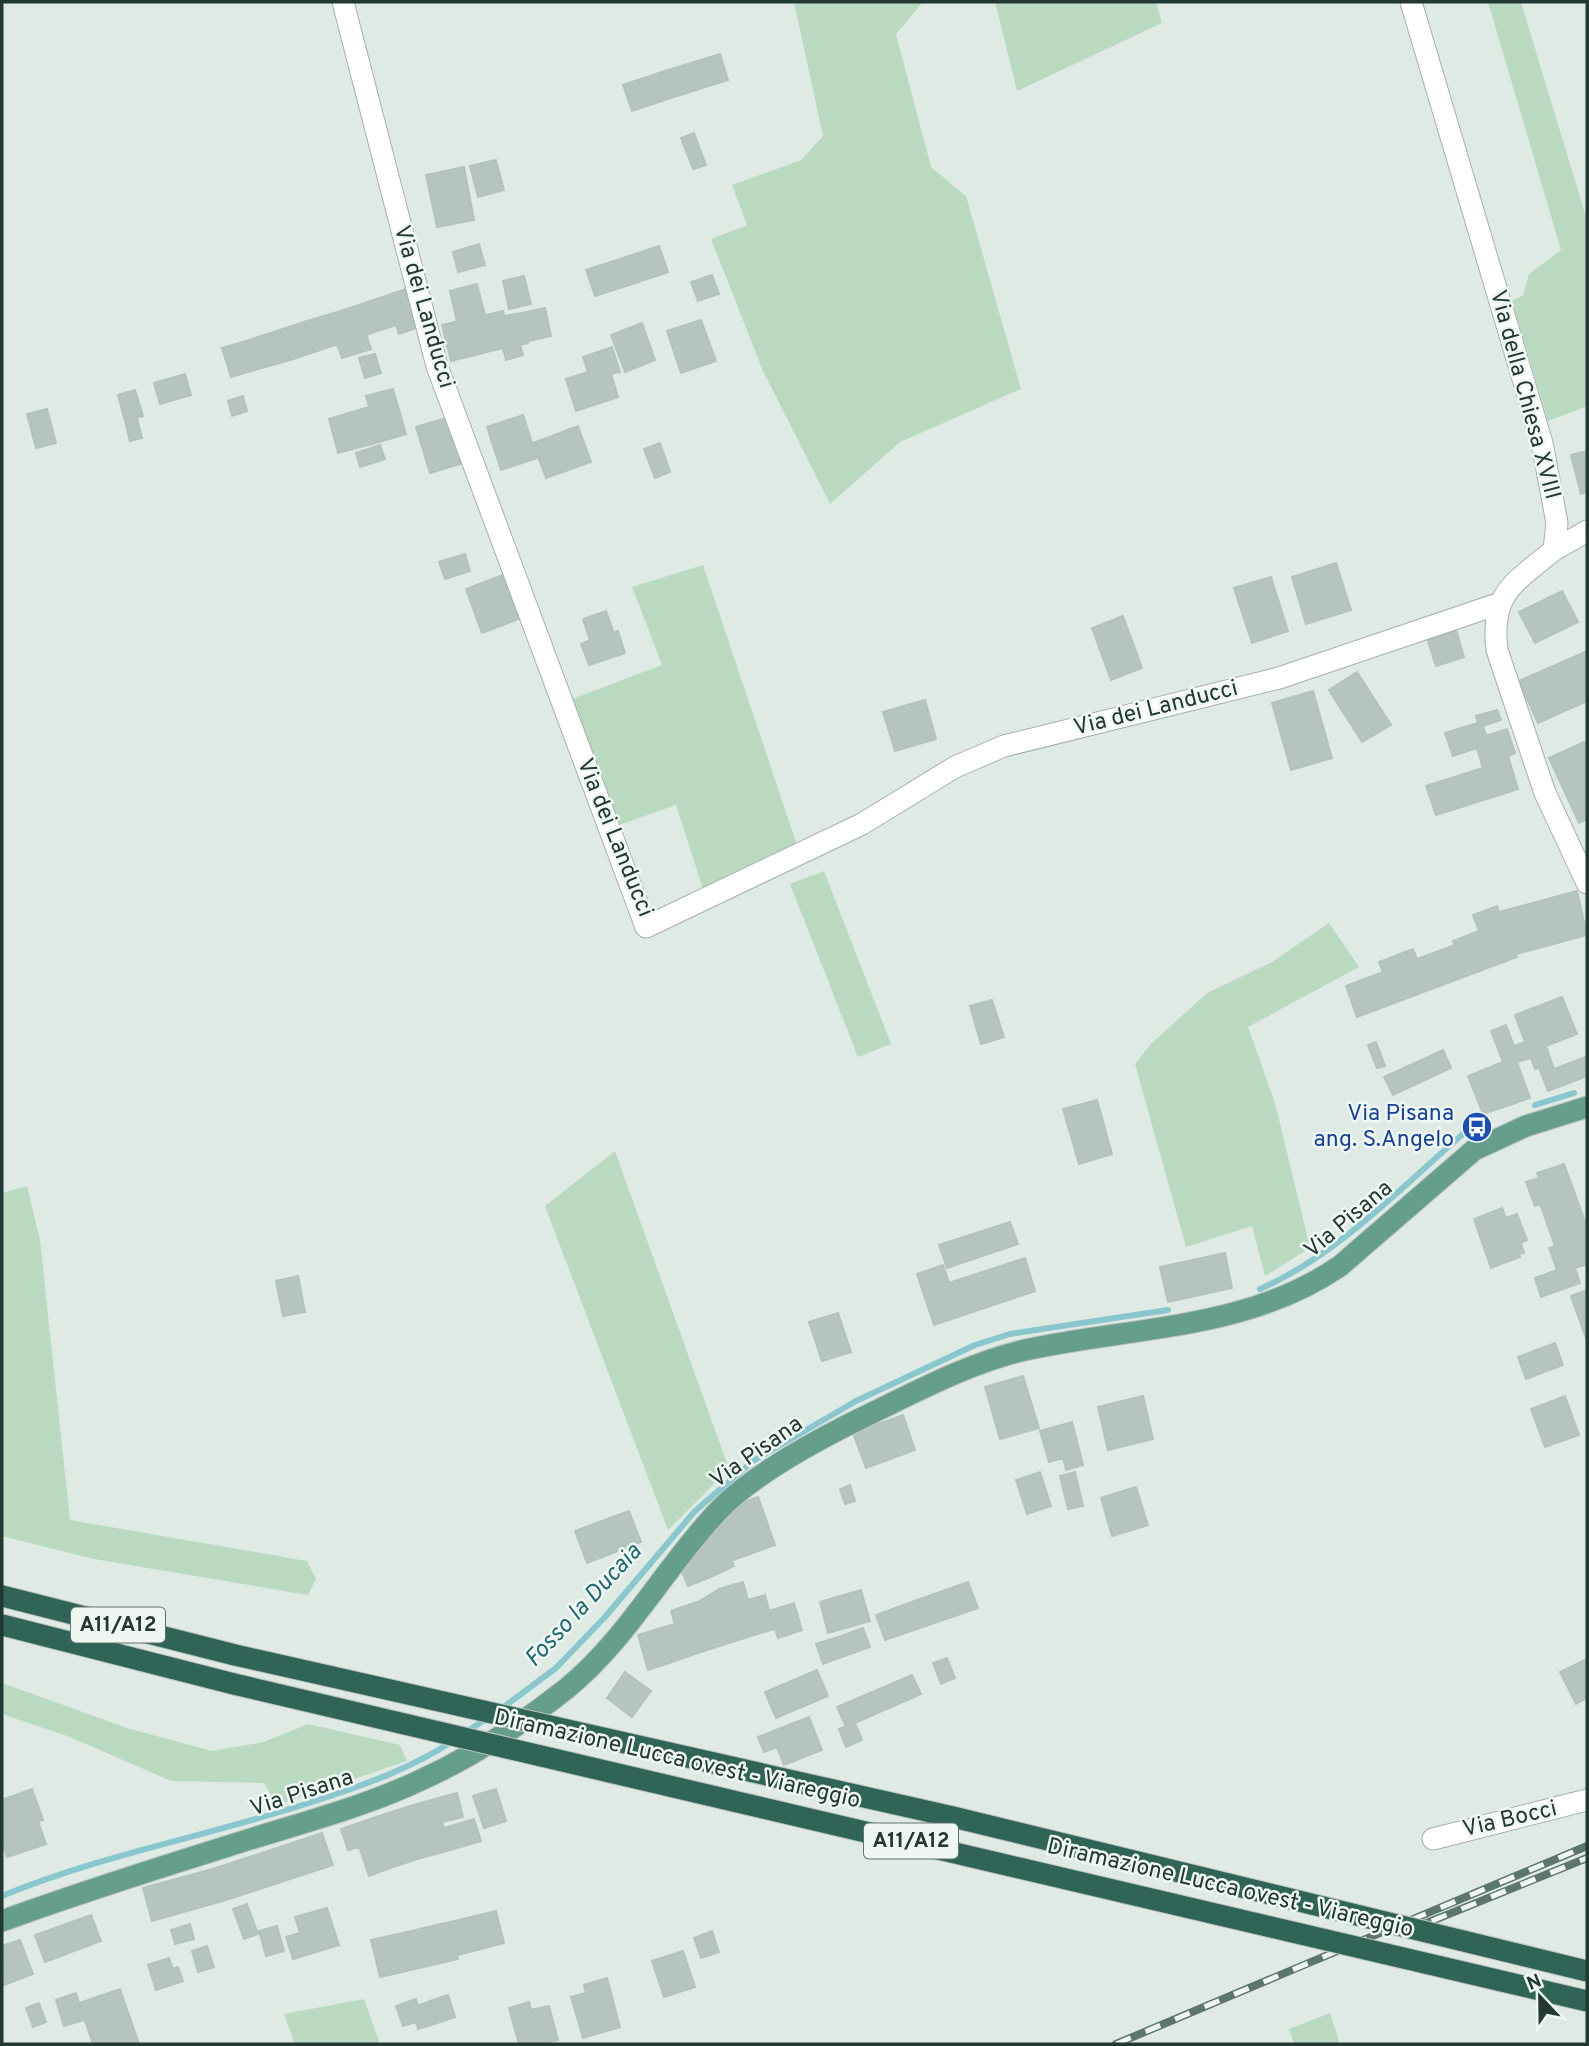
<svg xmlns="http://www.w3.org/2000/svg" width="1589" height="2046" font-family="Overpass,sans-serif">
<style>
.green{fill:#b9dac0}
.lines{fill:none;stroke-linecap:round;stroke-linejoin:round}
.stream{stroke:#8ac7cd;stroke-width:6}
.building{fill:#b5c5be;stroke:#b3c3bb;stroke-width:2}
.minor-casing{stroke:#a3b1ac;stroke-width:23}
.major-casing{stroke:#bcc4c2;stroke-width:23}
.highway-casing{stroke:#bcc4c2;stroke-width:23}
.minor{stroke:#fff;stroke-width:21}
.major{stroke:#669e8c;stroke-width:21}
.highway{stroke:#2f6456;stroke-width:21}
.rail-casing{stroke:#5c756d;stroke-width:8}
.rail{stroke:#f0f7f3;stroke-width:5;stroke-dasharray:16;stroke-linecap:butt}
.highway-bridge-casing{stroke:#bcc4c2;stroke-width:23;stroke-linecap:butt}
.highway-bridge{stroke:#2f6456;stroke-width:21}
.labels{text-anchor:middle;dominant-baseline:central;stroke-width:5;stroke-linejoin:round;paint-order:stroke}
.shield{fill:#f0f7f3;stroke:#5f726c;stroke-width:2}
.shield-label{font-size:21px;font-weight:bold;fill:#213932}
.street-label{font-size:23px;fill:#213932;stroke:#f0f7f3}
.transit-label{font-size:23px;fill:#164399;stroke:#f0f7f3;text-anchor:end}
.water-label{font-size:24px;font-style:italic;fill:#1f6972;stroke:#f0f7f3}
</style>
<rect width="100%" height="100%" fill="#e0eae5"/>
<path class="green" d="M794,2H923L896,34L931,167L966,196L1021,389L900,442L830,504L763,371L711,239L747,225L732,185L801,160L823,136Z
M995,2H1156L1162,23L1017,91Z
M1488,2H1521L1587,220V406L1548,421L1512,301L1523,295L1529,274L1561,250Z
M703,565L797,845L704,892L676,805L619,825L572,699L662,665L632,587Z
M824,871L891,1044L858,1057L790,884Z
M1329,923L1359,967L1248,1027L1275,1103L1310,1248L1265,1276L1252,1226L1186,1247L1135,1064L1151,1044L1207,993L1272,962Z
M615,1151L729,1469L668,1530L545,1206Z
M27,1186L40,1240L70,1520L307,1561L316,1579L308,1595L94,1559L2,1536V1193Z
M2,1683L127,1728L212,1751L264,1742L308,1724L400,1745L407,1761L277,1805L264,1783L171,1781L70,1737L2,1714Z
M364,1999L380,2044H295L284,2014Z
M1330,2013L1340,2044H1294L1289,2029Z"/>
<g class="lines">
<path class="stream" d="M1535,1105L1574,1093
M1260,1289C1344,1252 1406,1181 1476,1123
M501,1709L556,1668L605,1617L695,1511L753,1461L856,1401L975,1345L1010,1334L1168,1310
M466,1732L489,1717
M2,1896C103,1854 213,1835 318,1800C364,1785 413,1768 454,1740"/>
</g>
<path class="building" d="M720,54L728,80L699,89L691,63Z
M691,63L699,89L668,99L659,73Z
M659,73L668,99L632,111L623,85Z
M694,133L706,165L693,169L681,138Z
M496,160L504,190L478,197L470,166Z
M464,167L474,220L437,227L426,175Z
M479,244L485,265L458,272L453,252Z
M659,246L668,272L629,285L620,259Z
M620,259L629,285L595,296L586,270Z
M712,275L719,294L698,301L691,282Z
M524,276L531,304L509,309L503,281Z
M477,284L485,315L457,322L450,291Z
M409,288L422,326L399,334L396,325L356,338L347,309Z
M545,308L551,336L528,341L522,313Z
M347,309L356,338L314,352L304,322Z
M503,311L504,316L522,313L528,343L520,345L523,355L506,360L503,348L487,352L478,317Z
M478,317L487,352L451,361L442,325Z
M701,320L716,361L681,373L667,331Z
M304,322L314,352L290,360L280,330Z
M642,323L655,360L625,372L611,335Z
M280,330L290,360L255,370L246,341Z
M366,334L371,349L342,358L337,344Z
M246,341L255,370L231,377L222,348Z
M612,347L620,372L611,374L618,397L576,411L566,379L588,372L583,357Z
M375,354L381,373L365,378L359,358Z
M185,374L191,395L160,404L154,383Z
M393,389L406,434L379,442L366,396Z
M135,390L143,416L125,421L118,395Z
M243,396L247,411L232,416L228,401Z
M369,407L379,442L338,453L329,419Z
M47,409L56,443L36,448L27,414Z
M523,415L537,458L501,470L487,427Z
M449,417L463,463L430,473L416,427Z
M137,418L142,438L130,441L125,421Z
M578,426L591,462L546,478L533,443Z
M660,443L670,472L655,478L644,449Z
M380,445L385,459L360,467L356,453Z
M1587,451V492L1581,494L1571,455Z
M465,554L470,571L445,579L439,562Z
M1336,563L1351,610L1306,624L1292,577Z
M503,575L519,619L482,633L466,589Z
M1271,577L1288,631L1252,643L1234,588Z
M1562,591L1578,622L1535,643L1519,612Z
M606,611L614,633L618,631L625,653L589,665L581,644L590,640L583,619Z
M1123,616L1142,668L1111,680L1092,628Z
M1455,626L1464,657L1436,666L1426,635Z
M1587,651V701L1538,723L1519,681Z
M1357,672L1391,725L1362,742L1329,690Z
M1313,691L1332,758L1291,770L1272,703Z
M925,700L936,739L895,751L883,712Z
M1497,710L1501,720L1483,726L1486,736L1507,729L1515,753L1508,756L1518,789L1436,815L1426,786L1483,768L1477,748L1453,756L1445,733L1478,723L1476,716Z
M1584,742L1587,748V819L1579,823L1549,758Z
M1577,891L1587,935L1516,954L1517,957L1357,1017L1346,986L1383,972L1379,962L1413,949L1417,959L1455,945L1453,941L1479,931L1473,915L1497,906L1499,912Z
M1562,997L1577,1034L1546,1046L1554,1069L1586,1057L1587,1076L1548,1091L1539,1068L1535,1069L1531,1058L1517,1062L1530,1098L1483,1114L1468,1076L1503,1062L1491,1031L1506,1025L1514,1046L1525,1042L1515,1015Z
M992,1000L1004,1037L981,1044L970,1006Z
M1376,1042L1385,1066L1377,1068L1368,1045Z
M1443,1050L1451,1068L1393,1095L1384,1077Z
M1097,1100L1112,1154L1079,1164L1063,1109Z
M1564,1164L1587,1227V1264L1575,1268L1580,1283L1541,1297L1535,1278L1557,1270L1549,1248L1555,1246L1540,1204L1535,1206L1526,1182L1539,1178L1537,1173Z
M1502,1208L1506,1218L1517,1214L1527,1240L1521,1243L1524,1253L1519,1254L1520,1257L1491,1268L1474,1219Z
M1010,1222L1018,1244L947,1268L939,1245Z
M1225,1253L1232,1288L1168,1302L1160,1267Z
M1025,1258L1035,1291L934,1325L917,1274L943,1265L949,1283Z
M298,1276L305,1312L283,1316L276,1281Z
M1587,1290V1341L1571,1296Z
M838,1313L851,1352L822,1361L809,1322Z
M1555,1343L1563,1365L1526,1379L1518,1357Z
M1023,1376L1039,1428L1000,1439L985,1387Z
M1143,1396L1153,1439L1108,1450L1098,1407Z
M1565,1396L1579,1435L1545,1447L1531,1409Z
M903,1415L915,1450L866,1468L853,1433Z
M1072,1422L1080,1453L1049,1462L1040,1431Z
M1080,1453L1083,1465L1066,1470L1063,1458Z
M1040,1472L1051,1506L1027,1514L1016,1480Z
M1075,1472L1083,1506L1068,1509L1060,1476Z
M850,1485L855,1501L845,1504L840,1489Z
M1136,1487L1148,1525L1112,1536L1101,1498Z
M758,1497L775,1545L731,1561L717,1524L738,1504Z
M629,1511L641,1542L587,1563L575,1531Z
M717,1524L734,1566L711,1577L699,1546Z
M699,1546L711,1577L688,1586L680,1567Z
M743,1582L748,1600L765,1595L774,1629L735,1641L719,1589Z
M968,1582L978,1608L926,1626L917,1600Z
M719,1589L726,1614L705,1620L700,1601Z
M861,1590L870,1621L828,1633L820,1602Z
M917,1600L926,1626L885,1640L876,1615Z
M700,1601L705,1620L676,1628L671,1611Z
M794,1603L802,1630L778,1638L769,1611Z
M726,1614L735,1641L704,1651L695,1624Z
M675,1624L676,1628L695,1624L704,1651L672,1662L661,1628Z
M661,1628L672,1662L648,1670L638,1635Z
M863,1628L870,1647L842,1657L835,1638Z
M835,1638L842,1657L823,1664L816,1644Z
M947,1658L955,1678L941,1684L933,1663Z
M1587,1659V1698L1576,1704L1560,1672Z
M817,1670L828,1696L776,1718L765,1692Z
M625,1672L651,1691L632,1717L607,1698Z
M912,1675L921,1694L846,1727L837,1707Z
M809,1717L822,1750L784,1765L771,1732Z
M855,1723L862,1740L846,1747L839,1729Z
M771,1732L777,1747L764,1752L758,1737Z
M32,1789L43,1820L38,1821L46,1844L7,1857L2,1842V1800Z
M496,1789L506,1821L484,1828L473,1796Z
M457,1793L463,1817L442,1822L435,1799Z
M435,1799L442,1822L416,1830L410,1806Z
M410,1806L416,1830L383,1840L376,1817Z
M376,1817L383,1840L348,1850L341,1829Z
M474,1819L481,1841L450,1850L444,1828Z
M442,1822L450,1850L414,1860L406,1833Z
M322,1833L333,1865L278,1883L268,1851Z
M406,1833L414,1860L393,1867L383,1840Z
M383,1840L393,1867L369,1876L359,1847Z
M268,1851L278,1883L226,1900L216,1868Z
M216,1868L226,1900L152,1921L143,1888Z
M247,1904L258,1934L244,1939L233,1909Z
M327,1908L339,1945L293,1959L286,1937L300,1933L295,1917Z
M496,1911L504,1943L458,1955L450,1922Z
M91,1915L101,1941L45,1962L35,1935Z
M450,1922L458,1959L415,1969L407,1932Z
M190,1924L194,1939L175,1944L171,1930Z
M277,1926L284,1951L266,1956L259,1931Z
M712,1931L719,1952L701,1958L694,1938Z
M407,1932L415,1969L380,1977L371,1940Z
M20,1940L33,1974L4,1985L2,1946Z
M207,1946L214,1967L198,1972L192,1951Z
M683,1951L695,1987L664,1997L652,1961Z
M169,1958L173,1969L178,1967L183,1981L156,1990L148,1965Z
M607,1978L620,2027L583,2038L571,1997L586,1993L584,1985Z
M120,1989L139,2044H93L79,2003Z
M76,1993L84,2020L64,2026L56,2000Z
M448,1995L455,2017L437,2023L430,2001Z
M416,1999L418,2006L430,2001L437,2023L418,2029L416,2022L403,2026L396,2006Z
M529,2002L531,2010L549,2006L558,2040L541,2044H519L509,2008Z
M39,2003L46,2022L33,2027L26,2008Z"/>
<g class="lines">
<g class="minor-casing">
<path id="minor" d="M343,2L437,366L646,927L862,824L955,767L1004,746L1279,678L1498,604
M1411,2L1542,443L1557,523L1554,550C1514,583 1490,593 1497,650L1545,793L1587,883
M1554,550L1587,531
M1433,1839L1587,1800"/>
</g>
<g class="major-casing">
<path id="major" d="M2,1921C86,1890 171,1864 257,1837C312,1820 371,1804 423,1779C473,1756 523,1723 566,1689C627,1640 666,1565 720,1509C757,1471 828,1434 876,1411C923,1388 973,1362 1025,1350C1133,1326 1245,1331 1340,1266L1474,1150L1526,1126L1587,1107"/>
</g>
<g class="highway-casing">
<path id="highway" d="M2,1596L235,1655
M2,1625L234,1684"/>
</g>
<use href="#minor" class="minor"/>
<use href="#major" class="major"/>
<use href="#highway" class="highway"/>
<g class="rail-casing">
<path id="rail" d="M1402,1933L1587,1858
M1116,2044L1587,1846"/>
</g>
<use href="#rail" class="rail"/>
<g class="highway-bridge-casing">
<path id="highway-bridge" d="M235,1655L953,1817L1587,1971
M234,1684L1587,2001"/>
</g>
<use href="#highway-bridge" class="highway-bridge"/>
</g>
<defs>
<g id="bus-disc" transform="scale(1.575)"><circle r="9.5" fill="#1a4fb4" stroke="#f0f7f3"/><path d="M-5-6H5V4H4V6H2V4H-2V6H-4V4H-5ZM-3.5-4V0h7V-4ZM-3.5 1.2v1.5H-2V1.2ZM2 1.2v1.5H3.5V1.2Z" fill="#fff"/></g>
</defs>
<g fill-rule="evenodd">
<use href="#bus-disc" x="1477" y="1127"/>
</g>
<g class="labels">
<g class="shield">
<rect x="71" y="1607.5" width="94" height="35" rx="5"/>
<rect x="864" y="1823.5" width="94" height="35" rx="5"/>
</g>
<g class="shield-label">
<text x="118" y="1625">A11/A12</text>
<text x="911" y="1841">A11/A12</text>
</g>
<g class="street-label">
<text transform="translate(423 307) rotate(74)">Via dei Landucci</text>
<text transform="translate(1524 395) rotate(75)">Via della Chiesa XVIII</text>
<text transform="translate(1156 709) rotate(-14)">Via dei Landucci</text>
<text transform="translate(614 838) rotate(68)">Via dei Landucci</text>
<text transform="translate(1349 1220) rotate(-40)">Via Pisana</text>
<text transform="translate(757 1453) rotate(-35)">Via Pisana</text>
<text transform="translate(677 1760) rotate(13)">Diramazione Lucca ovest - Viareggio</text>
<text transform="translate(302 1794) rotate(-18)">Via Pisana</text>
<text transform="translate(1510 1820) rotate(-13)">Via Bocci</text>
<text transform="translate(1230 1889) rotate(13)">Diramazione Lucca ovest - Viareggio</text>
</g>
<g class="transit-label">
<text x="1454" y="1114">Via Pisana<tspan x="1454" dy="26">ang. S.Angelo</tspan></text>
</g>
<g class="water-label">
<text transform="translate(584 1606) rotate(-47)">Fosso la Ducaia</text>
</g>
</g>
<rect width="1589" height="2046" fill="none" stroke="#213932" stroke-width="7"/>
<g transform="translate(1540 1997) rotate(338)" stroke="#f0f7f3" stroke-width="5" paint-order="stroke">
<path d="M0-5L12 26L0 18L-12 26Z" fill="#213932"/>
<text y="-10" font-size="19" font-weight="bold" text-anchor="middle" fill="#213932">N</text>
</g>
</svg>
